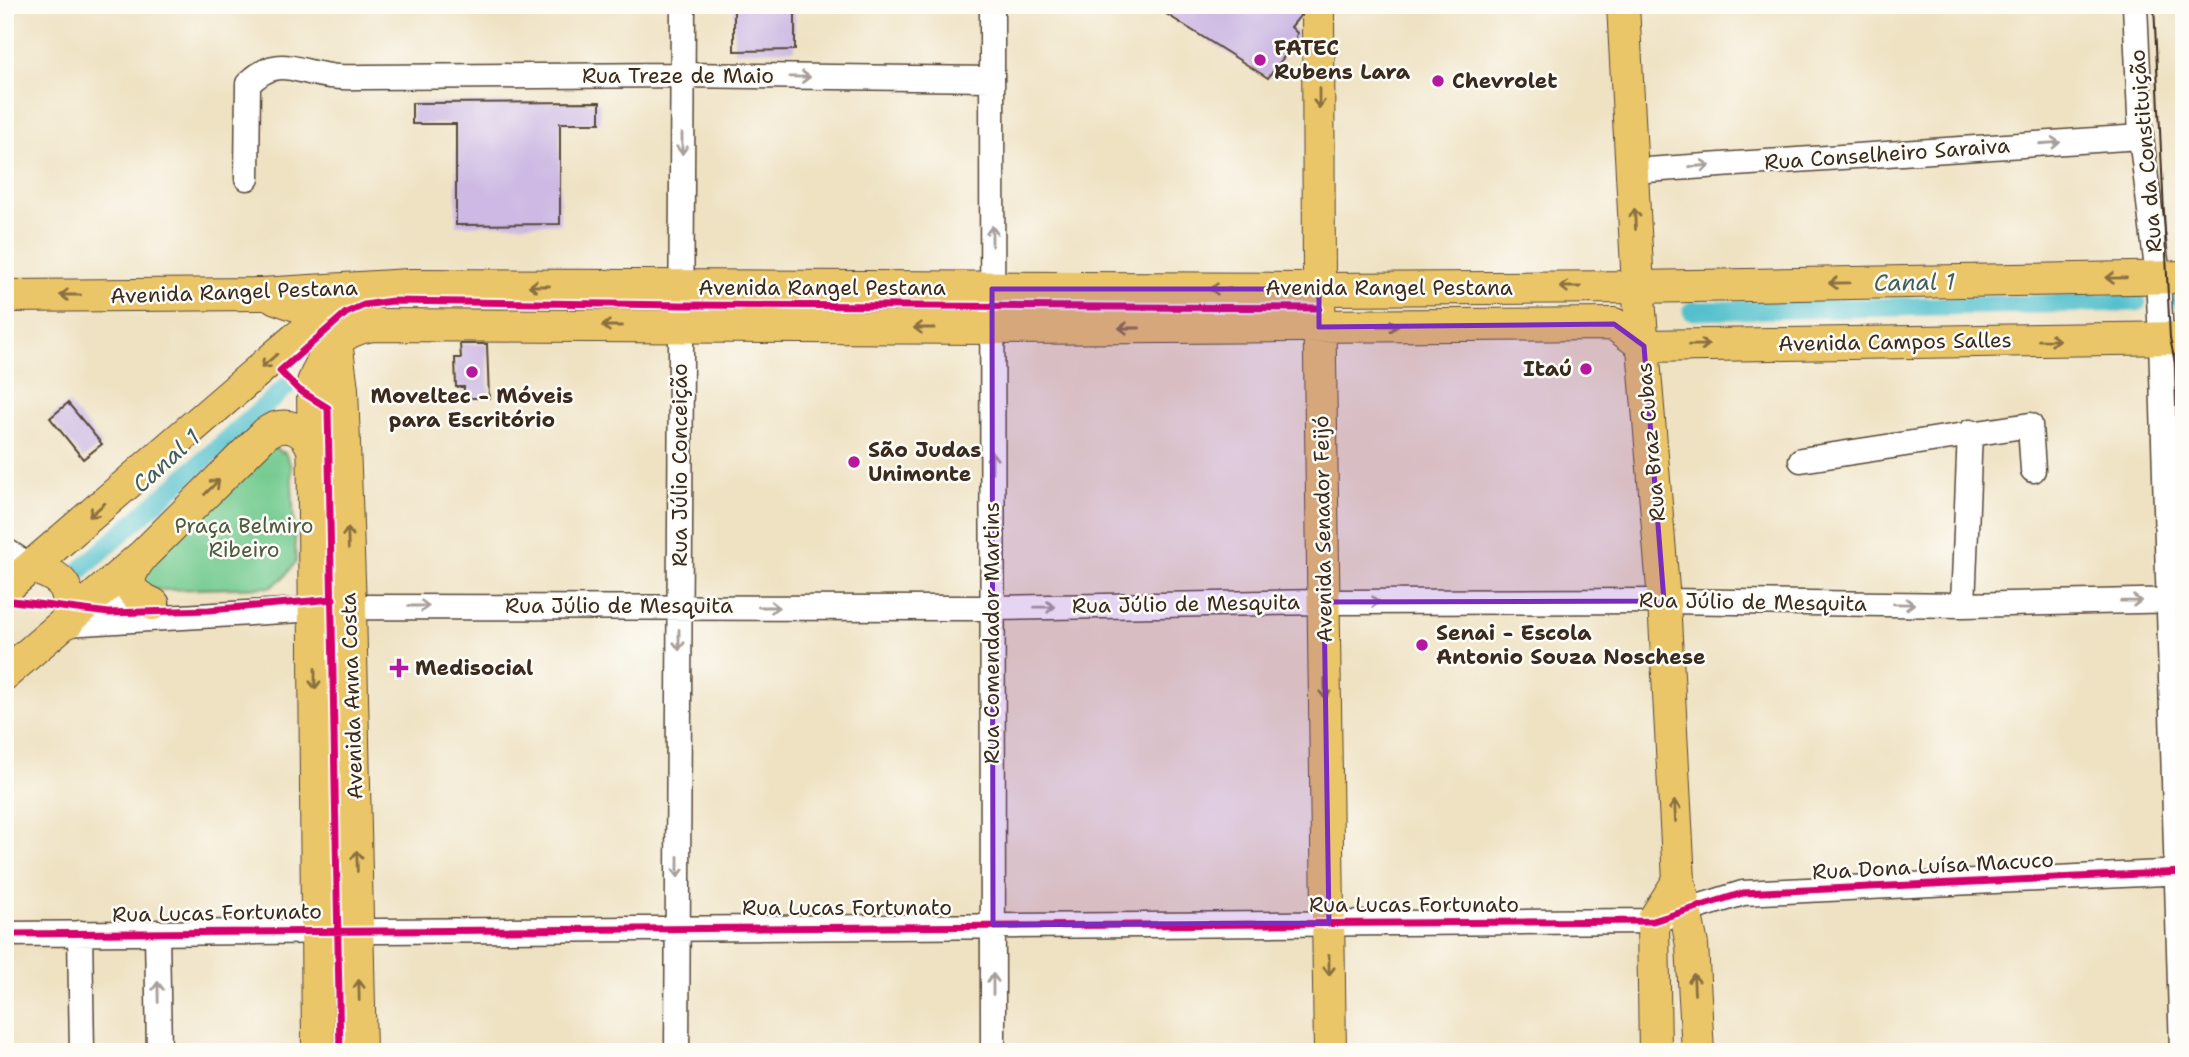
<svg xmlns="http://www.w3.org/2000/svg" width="2189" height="1057" font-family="'Shantell Sans',sans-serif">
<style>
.green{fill:#74cb90;stroke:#587a57;stroke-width:2}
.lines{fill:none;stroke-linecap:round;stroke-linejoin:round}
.canal{stroke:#53c0cc;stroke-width:19}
.building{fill:#cdb9e3}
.minor-casing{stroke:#564637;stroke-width:27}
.major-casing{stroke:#564637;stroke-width:34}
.minor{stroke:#fff;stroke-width:24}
.major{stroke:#ebc669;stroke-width:32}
.tram{stroke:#3b2a1e;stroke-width:2}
.cycleway-casing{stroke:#fdfcf7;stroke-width:11}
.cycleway{stroke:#d6006c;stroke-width:7}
.oneway{stroke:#a79f9a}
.oneway2{stroke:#8a7040}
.marked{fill:#7b2cbf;fill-opacity:0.2;stroke:#7b2cbf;stroke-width:5;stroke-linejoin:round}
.poi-dot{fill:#b5179e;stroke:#fdfcf7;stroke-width:2.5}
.labels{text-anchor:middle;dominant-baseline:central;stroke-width:5;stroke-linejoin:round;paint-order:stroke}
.poi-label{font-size:21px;font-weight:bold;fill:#3b2a1e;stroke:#fdfcf7;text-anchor:start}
.street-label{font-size:21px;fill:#3b2a1e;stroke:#fdfcf7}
.park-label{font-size:21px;fill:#4c5a40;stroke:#fdfcf7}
.water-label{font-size:23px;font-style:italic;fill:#435e5b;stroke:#fdfcf7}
</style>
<rect width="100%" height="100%" fill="#fdfcf7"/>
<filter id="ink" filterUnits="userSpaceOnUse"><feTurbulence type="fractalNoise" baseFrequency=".0143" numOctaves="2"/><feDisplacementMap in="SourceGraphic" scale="14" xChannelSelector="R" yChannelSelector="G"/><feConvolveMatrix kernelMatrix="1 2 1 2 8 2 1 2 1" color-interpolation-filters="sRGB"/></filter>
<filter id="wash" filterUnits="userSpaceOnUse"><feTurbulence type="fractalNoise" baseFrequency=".00686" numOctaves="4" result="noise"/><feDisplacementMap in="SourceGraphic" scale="28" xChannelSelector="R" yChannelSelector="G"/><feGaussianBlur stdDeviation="1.57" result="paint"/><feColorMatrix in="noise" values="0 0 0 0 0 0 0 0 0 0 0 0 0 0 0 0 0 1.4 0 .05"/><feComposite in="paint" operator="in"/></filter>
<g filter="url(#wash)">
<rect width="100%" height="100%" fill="#efe2c3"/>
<path class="green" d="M267,445L285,453L291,466L296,562L284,577L271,587L162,590L144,587L135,575Z"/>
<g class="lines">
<path class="canal" d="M2182,302H2184
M1692,311L2137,302
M77,573L287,386"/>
</g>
<g id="blocks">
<path class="building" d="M734,5H795V50L734,51Z
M1152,5H1294L1300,9V16L1291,27L1297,33L1295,42L1268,78Z
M600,102V123H560V224L456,225V124H412V103Z
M460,344H487L489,398H464V387H456L455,358H461Z
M68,403L102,444L83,459L50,418Z"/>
</g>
</g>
<g filter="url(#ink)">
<use href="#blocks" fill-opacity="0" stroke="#564637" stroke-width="2"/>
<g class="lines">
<g class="minor-casing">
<path id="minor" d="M992,5L993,1052
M2135,5L2141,137L2158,277L2161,339L2182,1052
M1632,171L2141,137
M247,178L248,84C278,54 294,72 330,76C341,78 353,77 364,77L683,75L992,79
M1801,460L2030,425L2033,470
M5,550L31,567
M91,601L157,603
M1963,605L1970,432
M65,624L350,607L992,608L1324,602L1664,601L1963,605L2184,600
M157,932L159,1052
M80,933L82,1052
M5,934L1653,921L1743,893L2184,872
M677,1052L683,5"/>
</g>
<g class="major-casing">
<path id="major" d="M1318,5L1319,289L1330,1052
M1623,5L1638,287L1664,601L1679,880L1692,945L1698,1052
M5,296L261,294L409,285L1319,289L1638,287L2184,277
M276,298L313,311L330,326L336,341L342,389L350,607L360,1052
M143,555C124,578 124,592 153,604
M31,567C64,577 72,587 68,622
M5,589L295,339L339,306
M5,674L143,555L266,433C285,420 306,428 313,450
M318,1052L313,383C326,351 335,331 373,325L992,328L1614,324L1644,346L2184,338
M1655,1052L1653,921L1679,880"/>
</g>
<use href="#minor" class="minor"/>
<use href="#major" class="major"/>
<path class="tram" d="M2154,5L2170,338L2176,368L2184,576"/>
<g class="cycleway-casing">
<path id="cycleway" d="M5,600L109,613L209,610L333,599
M5,934L1653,921L1743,893L2184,872
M340,1052L328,408L299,390L280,371L346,313L364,305L392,301L681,305L1319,308"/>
</g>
<use href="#cycleway" class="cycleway"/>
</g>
<defs><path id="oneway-shaft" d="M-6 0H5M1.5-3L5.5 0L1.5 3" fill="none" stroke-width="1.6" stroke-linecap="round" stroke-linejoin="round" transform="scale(1.75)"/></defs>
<g class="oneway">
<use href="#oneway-shaft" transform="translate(800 77) rotate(1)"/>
<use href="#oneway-shaft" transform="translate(2050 143) rotate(-4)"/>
<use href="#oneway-shaft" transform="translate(682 144) rotate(90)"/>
<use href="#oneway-shaft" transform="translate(1700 166) rotate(-4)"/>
<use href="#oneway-shaft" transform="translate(992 236) rotate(-90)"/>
<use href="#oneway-shaft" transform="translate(992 462) rotate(-90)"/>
<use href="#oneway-shaft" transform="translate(2131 601) rotate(-1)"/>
<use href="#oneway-shaft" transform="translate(1370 602)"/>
<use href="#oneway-shaft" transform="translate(1904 604) rotate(1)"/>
<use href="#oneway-shaft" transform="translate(419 606)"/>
<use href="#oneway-shaft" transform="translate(769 607)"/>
<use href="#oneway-shaft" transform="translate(1045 607) rotate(-1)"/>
<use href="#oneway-shaft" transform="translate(679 640) rotate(90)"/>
<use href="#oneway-shaft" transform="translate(678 867) rotate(90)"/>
<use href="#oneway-shaft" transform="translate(993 984) rotate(-90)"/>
<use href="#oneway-shaft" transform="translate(158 992) rotate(-91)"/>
</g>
<g class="oneway2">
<use href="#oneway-shaft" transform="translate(1319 98) rotate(90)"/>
<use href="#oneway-shaft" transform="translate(1635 219) rotate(-93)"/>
<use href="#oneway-shaft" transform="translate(2116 278) rotate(179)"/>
<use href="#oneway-shaft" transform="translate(1839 283) rotate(179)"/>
<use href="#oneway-shaft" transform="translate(539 286) rotate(-180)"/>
<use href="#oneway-shaft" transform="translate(1570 287) rotate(180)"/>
<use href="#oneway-shaft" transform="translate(1220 289) rotate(180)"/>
<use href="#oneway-shaft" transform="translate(70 295) rotate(180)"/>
<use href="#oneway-shaft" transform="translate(612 326) rotate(-180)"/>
<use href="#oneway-shaft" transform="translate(1388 326) rotate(-1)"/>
<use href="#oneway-shaft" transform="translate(924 328) rotate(-180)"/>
<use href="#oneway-shaft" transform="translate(1129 328) rotate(180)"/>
<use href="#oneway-shaft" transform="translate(2049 340) rotate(-1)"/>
<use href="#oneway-shaft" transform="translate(1699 345) rotate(-1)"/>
<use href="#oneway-shaft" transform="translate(269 361) rotate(139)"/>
<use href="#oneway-shaft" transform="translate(212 487) rotate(-45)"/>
<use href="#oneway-shaft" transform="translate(97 510) rotate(139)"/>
<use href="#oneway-shaft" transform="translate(348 538) rotate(-92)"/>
<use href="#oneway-shaft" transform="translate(315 679) rotate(90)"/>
<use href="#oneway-shaft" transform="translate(1325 689) rotate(89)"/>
<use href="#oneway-shaft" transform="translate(1675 811) rotate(-93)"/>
<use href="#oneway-shaft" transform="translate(357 861) rotate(-92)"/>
<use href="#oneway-shaft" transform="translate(1329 965) rotate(90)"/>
<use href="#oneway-shaft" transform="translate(1694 984) rotate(-93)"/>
<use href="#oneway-shaft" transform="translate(359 990) rotate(-91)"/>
</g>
</g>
<path class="marked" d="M992,289H1319V327L1614,324L1644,346L1664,601L1324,602L1329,923L993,925Z"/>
<g class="poi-dot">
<circle cx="1260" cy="60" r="7"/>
<circle cx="1438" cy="81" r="7"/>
<circle cx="1586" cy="369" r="7"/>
<circle cx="472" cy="372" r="7"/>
<circle cx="854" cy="462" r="7"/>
<circle cx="1422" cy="645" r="7"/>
<path d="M395.5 657.5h7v7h7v7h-7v7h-7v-7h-7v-7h7z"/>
</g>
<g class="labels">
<g class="poi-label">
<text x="1274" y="48">FATEC<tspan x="1274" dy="24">Rubens Lara</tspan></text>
<text x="1452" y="81">Chevrolet</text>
<text x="1572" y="369" text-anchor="end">Itaú</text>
<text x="472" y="396" text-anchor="middle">Moveltec - Móveis<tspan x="472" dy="24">para Escritório</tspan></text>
<text x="868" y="450">São Judas<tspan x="868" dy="24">Unimonte</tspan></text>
<text x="1436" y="633">Senai - Escola<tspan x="1436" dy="24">Antonio Souza Noschese</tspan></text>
<text x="415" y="668">Medisocial</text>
</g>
<g class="street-label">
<text x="678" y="76">Rua Treze de Maio</text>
<text transform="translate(2146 151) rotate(-95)">Rua da Constituição</text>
<text transform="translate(1887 154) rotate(-4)">Rua Conselheiro Saraiva</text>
<text x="822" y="288">Avenida Rangel Pestana</text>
<text x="1389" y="288">Avenida Rangel Pestana</text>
<text transform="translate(234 292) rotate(-2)">Avenida Rangel Pestana</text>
<text transform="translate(1895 342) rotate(-1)">Avenida Campos Salles</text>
<text transform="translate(1651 442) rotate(-95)">Rua Braz Cubas</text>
<text transform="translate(680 465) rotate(-90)">Rua Júlio Conceição</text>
<text transform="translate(1323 529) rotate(-91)">Avenida Senador Feijó</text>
<text transform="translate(1753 602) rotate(1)">Rua Júlio de Mesquita</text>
<text transform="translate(1186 604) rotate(-1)">Rua Júlio de Mesquita</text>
<text x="619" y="606">Rua Júlio de Mesquita</text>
<text transform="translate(992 633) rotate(-90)">Rua Comendador Martins</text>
<text transform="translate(352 696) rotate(-92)">Avenida Anna Costa</text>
<text transform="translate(1933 866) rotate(-3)">Rua Dona Luísa Macuco</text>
<text x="1414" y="905">Rua Lucas Fortunato</text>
<text x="847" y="908">Rua Lucas Fortunato</text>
<text transform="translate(217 913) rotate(-1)">Rua Lucas Fortunato</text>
</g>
<g class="park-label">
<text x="244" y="526">Praça Belmiro<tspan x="244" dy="24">Ribeiro</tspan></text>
</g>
<g class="water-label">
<text transform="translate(1914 282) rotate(-1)">Canal 1</text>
<text transform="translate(166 461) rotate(-42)">Canal 1</text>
</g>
</g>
<rect width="2189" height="1057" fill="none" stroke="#fdfcf7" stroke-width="28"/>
</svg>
